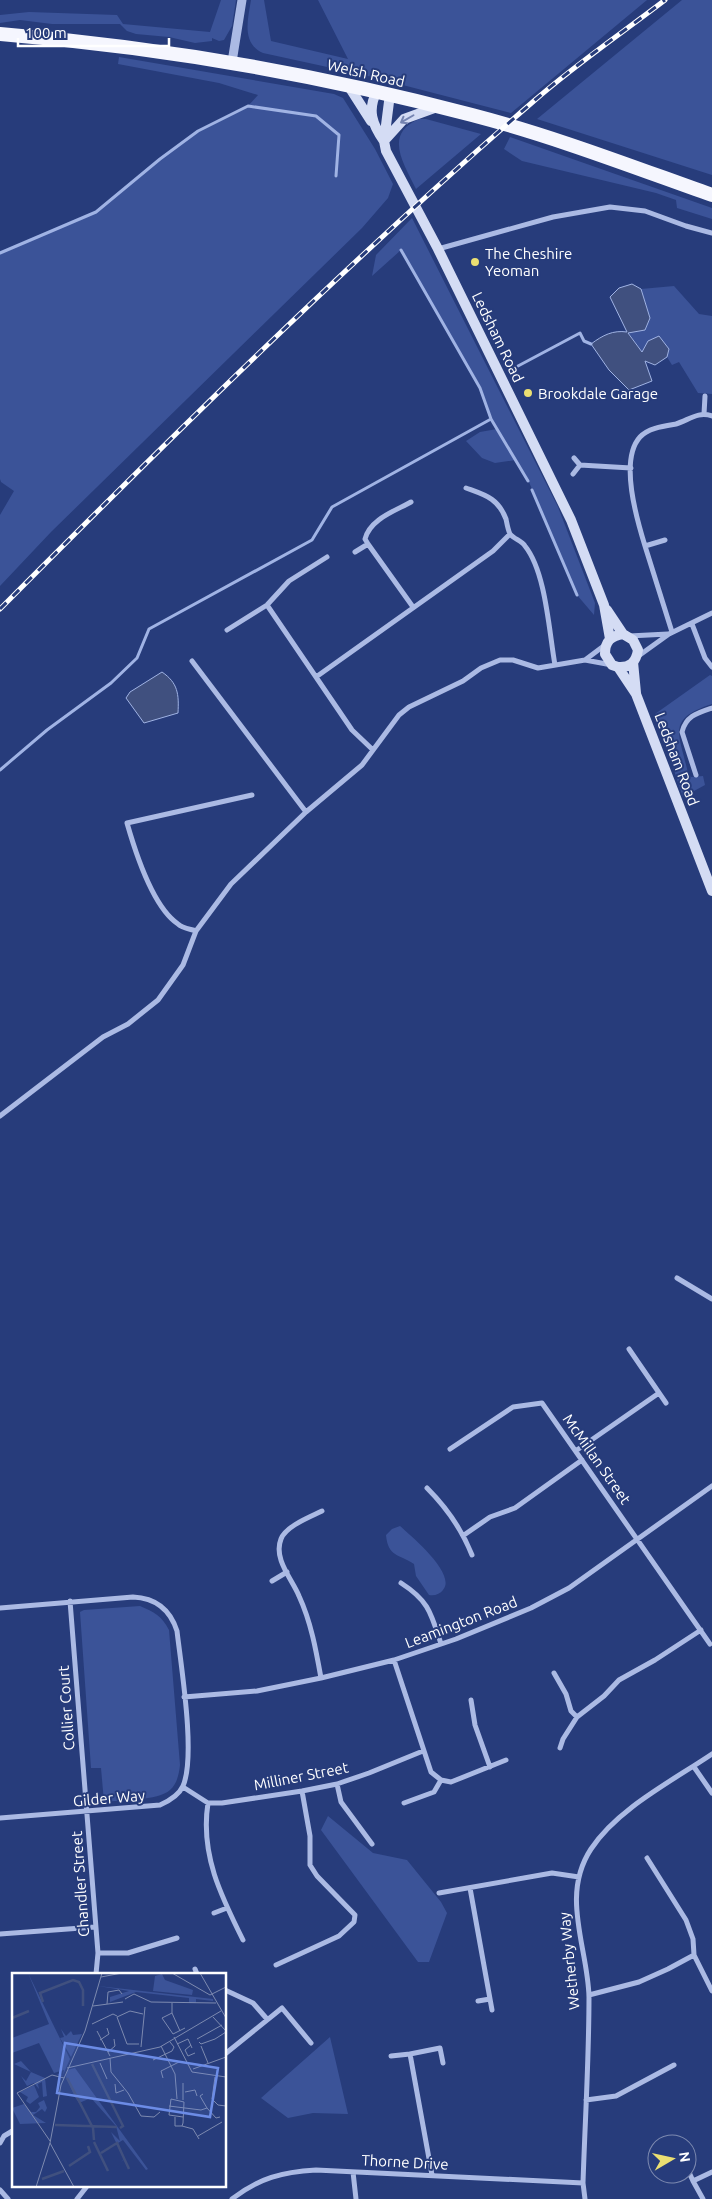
<svg xmlns="http://www.w3.org/2000/svg" width="712" height="2199" font-family="Ubuntu,sans-serif">
<style>
.green{fill:#3b5398}
.water{fill:#40507f;stroke:#a0b3e4}
.lines{fill:none;stroke-linecap:round;stroke-linejoin:round}
.stream{stroke:#a0b3e4;stroke-width:3}
.minor{stroke:#abbae4;stroke-width:5}
.tertiary{stroke:#abbae4;stroke-width:9}
.secondary{stroke:#d4dcf4;stroke-width:10}
.trunk{stroke:#f5f6fe;stroke-width:14}
.rail-casing{stroke:#fff;stroke-width:5}
.rail{stroke:#273c7b;stroke-width:3;stroke-dasharray:9;stroke-linecap:butt}
.oneway{stroke:#7584b1}
.poi-dot{fill:#ebdf72;stroke:#273c7b;stroke-width:2}
.labels{text-anchor:middle;dominant-baseline:central;stroke-width:4;stroke-linejoin:round;paint-order:stroke}
.street-label{font-size:15px;fill:#fff;stroke:#273c7b}
.poi-label{font-size:15px;fill:#fff;stroke:#273c7b;text-anchor:start}
.inset-river{fill:none;stroke:#40507f;stroke-width:2.5}
.inset-road{fill:none;stroke:#7d8ab0;stroke-width:1}
.view{fill:#6c8ce6;fill-opacity:0.15;stroke:#6c8ce6;stroke-width:2.5}
.inset-edge{fill:none;stroke:#fff;stroke-width:2.5}
</style>
<rect width="100%" height="100%" fill="#273c7b"/>
<path class="green" d="M221,0H236L232,26L224,40L219,41L212,38V41L195,43L169,37L136,34L127,31L120,24H52L20,20L0,23V15L29,12L117,15L123,24L210,32Z
M251,0H264L271,41L348,59L318,0H647L511,113L364,75L263,53C241,43 248,19 251,0Z
M682,0H712V175L537,119Z
M119,57L334,94L343,98L375,149L393,184L388,198L362,228L51,532L0,586V515L14,491L1,482L0,479V253L96,212L160,159L198,131L248,106L258,95L219,83L118,64Z
M419,119H426L481,134L416,189C404,164 383,134 419,119Z
M510,137L712,208V219L677,208L676,200L656,193L522,161L504,149Z
M412,218L558,507L595,603L594,615L577,595L526,475L516,460L495,463L482,458L466,441L480,432L497,429L491,419L480,388L401,250L372,276L376,255Z
M674,286L699,314L712,316V394L698,393L679,362L672,365L667,357L669,349L643,353L628,332L645,330L650,318L641,289Z
M710,675L712,676V704C666,719 679,733 688,773L691,777L703,776L705,785L683,797L655,714Z
M400,1526C411,1536 457,1574 443,1590C440,1594 435,1596 429,1595L416,1576L414,1564C399,1554 388,1557 386,1535L392,1529Z
M140,1606C154,1612 162,1616 169,1630L180,1765C179,1774 177,1784 170,1790C158,1801 120,1800 104,1802L101,1768H91L80,1612L84,1610Z
M328,1816L373,1853L407,1860L441,1902L447,1913L429,1962H418L321,1830Z
M330,2037L348,2114L313,2113L288,2118L261,2098Z"/>
<path class="water" d="M632,284L641,289L650,318L645,330L628,333L642,352L648,341L659,336L669,349L667,357L655,365L645,361L652,381L629,390L609,370L591,344C603,335 613,330 627,332L610,297L619,288Z
M162,672C178,683 179,694 178,713L144,723L126,698L130,692Z"/>
<g class="lines">
<path class="stream" d="M401,250L480,388L491,419
M0,253L96,212L160,159L198,131L248,106L316,116L339,135L336,176
M518,366L580,333L584,341L591,344
M532,490L577,595
M0,770L47,730L111,683L137,658L149,629L312,540L332,507L491,419L528,481"/>
<path class="minor" d="M438,249L553,217L610,207L645,211L686,226L712,233
M704,414L705,396
M574,458L580,465L631,468
M573,474L580,465
M466,488C485,495 498,498 506,519C507,524 508,530 510,534C514,539 522,541 525,546C546,572 549,632 555,665
M665,540L645,546L672,632
M368,544L413,607
M645,546C637,520 619,460 640,437C648,428 664,426 676,424C689,420 698,411 712,416
M355,552L368,544L365,539C370,519 395,511 411,502
M267,605L352,730L373,750
M692,624L705,658L712,667
M227,630L267,605L289,581L327,557
M629,636L668,634
M637,657L669,634L712,613
M585,660L605,645
M192,661L306,812
M316,677L493,551L510,534
M696,775L682,732C686,716 697,713 712,708
M196,931C190,929 182,928 178,924C153,907 135,851 127,823L252,795
M0,1116L103,1037L128,1024L158,1000L183,965L196,931L231,884L306,812L362,765L399,715L409,707L463,681L481,668L500,660H513L538,668L585,660L612,665
M677,1278L712,1299
M629,1349L666,1403
M450,1449L513,1407L542,1403L710,1644
M577,1450L659,1393
M427,1488C446,1507 462,1530 472,1555
M464,1535L490,1517L515,1508L582,1460
M272,1581L287,1572
M401,1583C429,1601 431,1613 441,1644
M70,1601L98,1953L96,1974
M0,1608L133,1597C156,1598 170,1609 177,1631C181,1666 196,1756 183,1786C179,1795 169,1801 160,1805L0,1818
M394,1660L431,1772L441,1780L451,1782L506,1760
M554,1673L566,1694L571,1711L577,1717
M321,1678C316,1650 311,1622 299,1596C292,1579 273,1559 281,1539C286,1526 310,1517 322,1511
M184,1697L257,1691L321,1678L394,1660L456,1639L531,1608L569,1588L712,1486
M471,1700L475,1725L490,1767
M560,1748L563,1739L577,1717L604,1696L619,1680L655,1660L701,1630
M694,1767L712,1793
M337,1784L341,1802L372,1844
M183,1787L208,1803H222L302,1791L337,1784L369,1773L423,1751
M208,1803C200,1854 221,1896 243,1940
M404,1803L434,1792L441,1780
M647,1858L686,1920L693,1939L694,1955L712,1991
M470,1888L492,2010
M439,1893L552,1873L579,1877
M214,1913L227,1908
M0,1934L95,1927
M98,1953H128L177,1938
M276,1965L339,1936L354,1922L355,1915L317,1876L310,1865V1836L302,1791
M195,1969L197,1974
M225,1990L253,2003L267,2019
M589,1995L639,1982L668,1969L694,1955
M478,2001L490,1999
M225,2054L282,2008L311,2043
M391,2056L410,2054
M586,2100L616,2096L674,2065
M0,2143L4,2136L14,2130
M688,2170L693,2181
M353,2172L356,2199
M432,2175L410,2054L440,2048L443,2063
M0,2190L8,2199
M77,2199L88,2185
M232,2199C259,2178 282,2172 316,2170L583,2183
M585,2199L583,2183C585,2121 589,2059 589,1997C588,1948 560,1896 591,1849C617,1809 672,1781 712,1754
M703,2199L693,2181L712,2172"/>
<path class="tertiary" d="M232,62L242,0"/>
<path class="secondary" d="M348,85L371,121
M377,91C367,110 372,124 384,141
M390,94L384,141L386,151L438,249L571,520L604,605L610,639
M384,141L404,119L437,107
M607,610L623,634
M633,662L636,693
M618,667C630,668 636,662 638,650L633,640L623,634C611,636 605,641 605,654L612,665L618,667L636,694L712,891"/>
<path class="trunk" d="M0,34C160,47 317,74 472,115C553,136 633,167 712,195"/>
<g class="rail-casing">
<path id="rail" d="M0,609C174,434 349,261 535,100C576,64 622,33 665,0"/>
</g>
<use href="#rail" class="rail"/>
</g>
<defs><path id="oneway-shaft" d="M-6 0H5M1.5-3L5.5 0L1.5 3" fill="none" stroke-width="1.6" stroke-linecap="round" stroke-linejoin="round" transform="scale(1.25)"/></defs>
<use class="oneway" href="#oneway-shaft" transform="translate(407 119) rotate(150)"/>
<g class="poi-dot">
<circle cx="475" cy="262" r="5"/>
<circle cx="528" cy="393" r="5"/>
</g>
<g class="labels">
<g class="street-label">
<text transform="translate(366 73) rotate(13)">Welsh Road</text>
<text transform="translate(498 337) rotate(64)">Ledsham Road</text>
<text transform="translate(677 759) rotate(69)">Ledsham Road</text>
<text transform="translate(597 1459) rotate(55)">McMillan Street</text>
<text transform="translate(461 1622) rotate(-21)">Leamington Road</text>
<text transform="translate(66 1708) rotate(-94)">Collier Court</text>
<text transform="translate(301 1776) rotate(-11)">Milliner Street</text>
<text transform="translate(109 1798) rotate(-5)">Gilder Way</text>
<text transform="translate(80 1884) rotate(-94)">Chandler Street</text>
<text transform="translate(569 1961) rotate(-96)">Wetherby Way</text>
<text transform="translate(405 2162) rotate(3)">Thorne Drive</text>
</g>
<g class="poi-label">
<text x="485" y="253">The Cheshire<tspan x="485" dy="17">Yeoman</tspan></text>
<text x="538" y="393">Brookdale Garage</text>
</g>
</g>
<g transform="translate(12 1973)">
<rect width="214" height="214" fill="#273c7b"/>
<path d="M16,0L58,86L51,102L49,103L44,101L51,102L52,97L42,100L27,70L0,80V65L37,51ZM150,1L153,7L181,17L180,22L141,18L143,3ZM86,13L201,26V28L184,26V30H177V25L124,19L98,29V24L117,18ZM49,56L54,63L59,58L61,62L70,61L59,84L48,65L52,64ZM9,88L19,99L33,105L35,123L31,124L30,109L26,111L27,116L22,110L15,113L9,103L14,108L19,99L2,91ZM63,95L136,196L134,197L111,167L106,170L113,186L109,189L112,186L99,159L108,168L104,153L79,125L67,130L63,124L54,104L55,97ZM22,112L27,124L18,131L14,128L16,124L8,119ZM32,127L35,135L33,139L30,136L21,142L34,150L8,151L0,135L12,131L19,139H24L28,134L26,130Z" fill="#3b5398"/>
<path class="inset-river" d="M31,29L28,20L61,7L67,9L71,17V33M0,45L17,38M80,91L111,153L108,155M55,105L81,155L82,167M43,152L105,154M82,169L96,198M89,180L105,170L117,196M57,193L78,179L76,173M30,206L52,198"/>
<path class="inset-road" d="M160,0L198,22L214,14M188,0L214,45M89,4L110,0M113,26L122,21L139,29L204,30M160,30V40L168,58M95,31L96,19L107,17L110,21M81,33L111,29M160,40L150,45L161,61L173,55M201,44L214,58M80,51L101,41L105,43M85,58L98,83M162,64L180,99L214,104M185,66L210,52M88,67L97,61L95,55M187,69L189,71L203,66L214,59M127,71H115L105,44L118,38L131,41M165,71L176,66L180,75M179,72L173,77L176,83L183,80M149,73L163,101L165,126M189,73L196,90M129,74L133,34M96,79L103,73L102,66M98,85L99,99L116,120L129,143L142,144L148,139M141,87L160,78L162,74L158,69M88,90L95,106M55,95L148,74L209,38M181,96L214,84M203,104L200,126L206,132L214,133M151,105L149,98L167,89M103,111L104,120L112,117M173,119L183,117L185,123M5,120L38,168M5,120L40,102L52,105M191,121L188,123L195,135M171,127V110M157,133L189,137L195,135L204,145L208,144M163,144V153H170L171,150L172,129L159,126L157,142L171,144M170,153L181,156L187,166M186,163L210,149M38,170L62,214M24,214L38,170L49,112L73,58L90,0"/>
<path class="view" d="M53,70L206,95L198,144L45,120Z"/>
<rect width="214" height="214" class="inset-edge"/>
</g>
<g transform="translate(672 2159) rotate(81)"><circle r="24" fill="#273c7b" stroke="#7d8ab0"/>
<path d="M0-4L9 19L0 12L-9 19Z" fill="#ebdf72"/>
<text y="-8" font-size="14" font-weight="bold" text-anchor="middle" fill="#ffffff">N</text>
</g>
<path d="M18 38v8h151v-8" fill="none" stroke="#ffffff" stroke-width="2.5"/>
<text x="25" y="38" font-size="15" fill="#ffffff" stroke="#273c7b" stroke-width="4" paint-order="stroke">100 m</text>
</svg>
